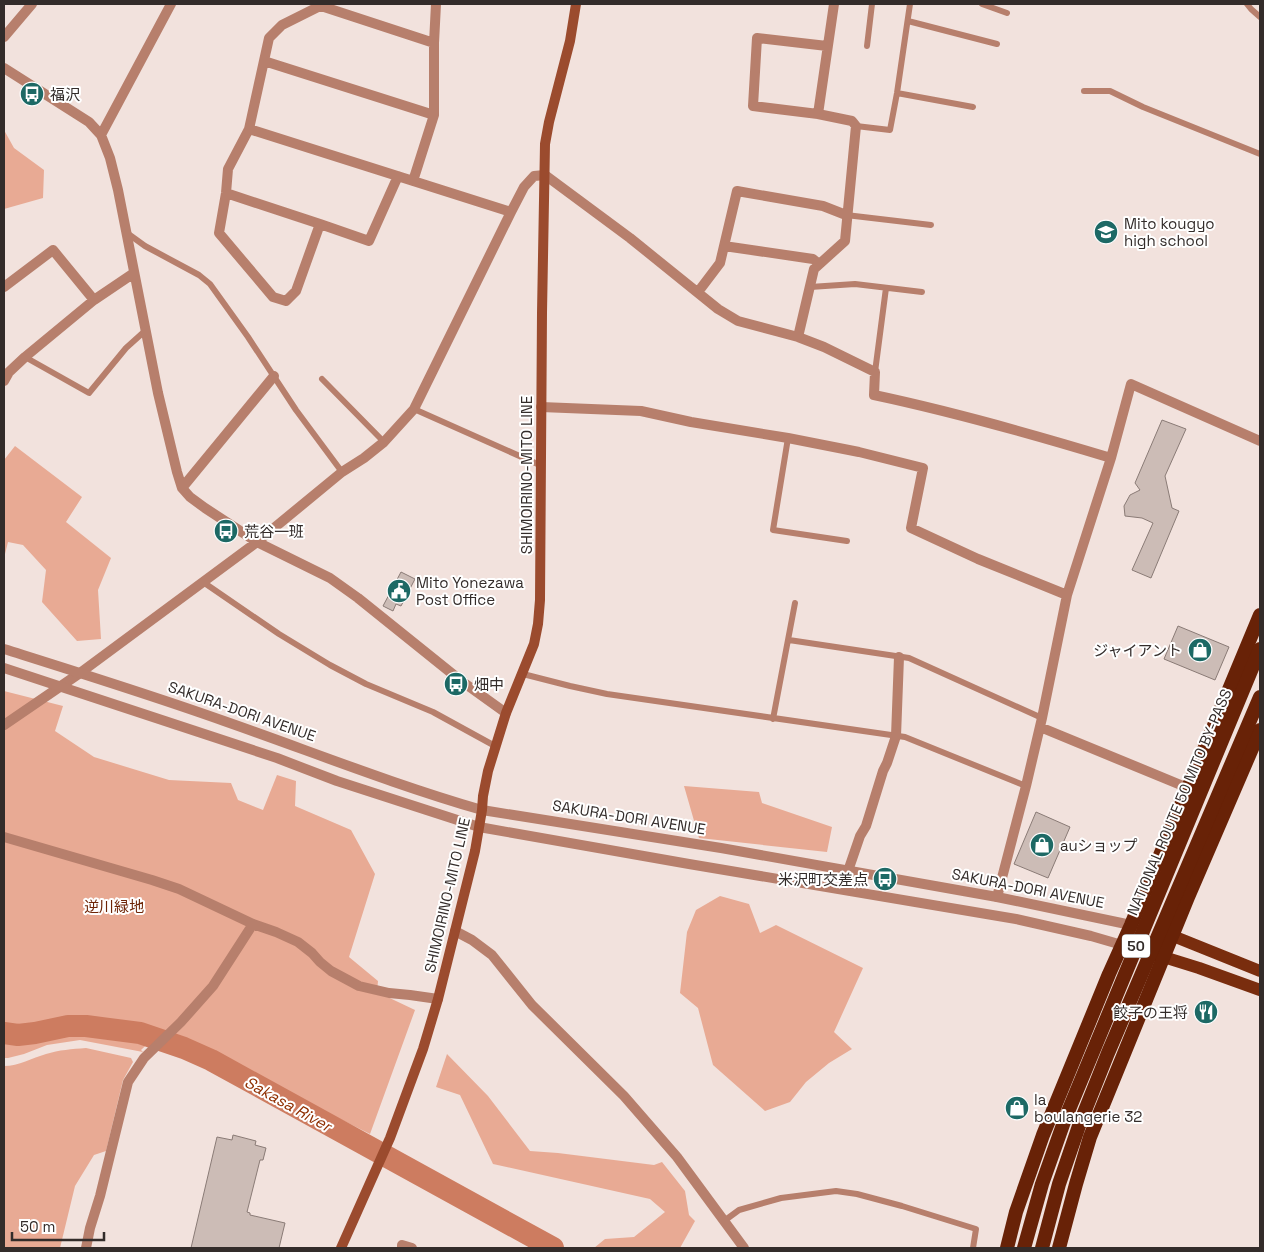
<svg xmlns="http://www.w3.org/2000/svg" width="1264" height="1252" font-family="'Space Grotesk','Noto Sans JP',sans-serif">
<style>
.green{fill:#e8aa94}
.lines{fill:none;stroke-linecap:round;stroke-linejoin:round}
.river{stroke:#cd7c60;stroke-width:22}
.building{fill:#ccbcb6;stroke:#8a7b76}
.service{stroke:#b77f6c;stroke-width:6}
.minor{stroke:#b77f6c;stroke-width:10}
.tertiary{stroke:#b77f6c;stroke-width:10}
.secondary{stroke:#9b4b2e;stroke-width:10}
.primary{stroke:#792d0e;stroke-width:12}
.trunk{stroke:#682207;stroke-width:14}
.trunk-bridge{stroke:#682207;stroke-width:14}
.labels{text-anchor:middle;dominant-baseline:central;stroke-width:4;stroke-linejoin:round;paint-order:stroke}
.shield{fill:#fff;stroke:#706b6a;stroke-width:1}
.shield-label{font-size:14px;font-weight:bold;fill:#332c2a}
.poi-label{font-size:15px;fill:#332c2a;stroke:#fff;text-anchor:start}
.street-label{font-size:15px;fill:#332c2a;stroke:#fff}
.park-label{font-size:15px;fill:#6e2506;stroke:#fff}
.water-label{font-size:16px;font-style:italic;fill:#8f2f01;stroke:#fff}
</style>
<rect width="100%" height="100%" fill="#f2e2dd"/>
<path class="green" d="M4,130L14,148L44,170L43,198L4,209Z
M15,446L82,497L66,522L111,558L98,590L101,639L77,641L42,602L46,570L23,545L8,542L4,558V460Z
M4,691L63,706L55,731L94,757L169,780L231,783L238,800L263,810L277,775L296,781L295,806L351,830L375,874L349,957L378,981L377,992L415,1010L370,1134L162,1030L141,1050L143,1052L80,1040L47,1045L24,1054L8,1058H4Z
M684,786L759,792L762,803L832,827L827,852L699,838Z
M720,896L749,904L760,933L776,925L863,968L834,1032L852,1049L829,1063L806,1082L790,1102L765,1111L713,1065L698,1008L680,993L687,932L696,910Z
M86,1048L131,1058L133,1062L123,1080L106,1151L94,1155L75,1186L60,1248H4V1066C19,1066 32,1058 46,1054C59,1050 72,1049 86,1048Z
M447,1054L488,1096L530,1151L558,1153L654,1165L662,1162L685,1191L689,1215L695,1221L680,1248H594L605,1239L634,1237L665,1212L650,1199L493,1164L460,1095L436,1087Z"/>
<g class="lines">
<path class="river" d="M4,1033L18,1035L35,1033L68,1026H86L140,1033L184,1048L211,1060L553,1248"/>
</g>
<path class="building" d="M1162,420L1186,429L1165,476L1172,508L1179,511L1151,578L1132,570L1153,523L1142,518L1125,516L1124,506L1130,495L1140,490L1135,483Z
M401,572L415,579L401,606L396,604L393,611L383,606Z
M1178,626L1229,647L1215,680L1164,659Z
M1036,812L1070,827L1048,878L1014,864Z
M233,1135L256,1141L255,1145L266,1148L263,1160H260L247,1212L250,1213V1215L285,1223L279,1248H191L217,1137L232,1140Z"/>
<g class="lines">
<path class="service" d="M982,4L1007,13
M1247,4L1251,9L1260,17
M908,21L997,44
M867,46L872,4
M1084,91H1110L1143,107L1260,154
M897,93L973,107
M856,126L890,130L897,93L910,4
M846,215L931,225
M127,233L145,246L199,275L210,284L248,337L296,410L342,472
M810,287L855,284L922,292
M25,357L89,393L126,348L146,330
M875,372L886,288
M322,379L384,442
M414,409L542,466
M788,438L773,530L847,541
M203,582L279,634L330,665L366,684L433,712L495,746
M789,640L909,658L1042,718
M523,674L570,686L607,694L905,737L1026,786
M773,719L795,603
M724,1221L739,1210L781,1198L836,1191L857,1194L902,1206L976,1229L973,1248"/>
<path class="minor" d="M324,4L282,25L269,38L249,129L228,169L226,193L219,233L273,297L286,301L296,291L320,224L369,241L398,176
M321,6L434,43
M4,37L32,4
M264,61L434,115
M4,68L89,122L101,135L110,158L118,190L158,393L177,472L182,488L190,497L205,508L257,542L330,578L358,598L460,680L506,713
M818,114L834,4
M249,129L511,212
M101,135L171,4
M413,181L434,115V43L436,4
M226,193L320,224
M724,246L813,259L819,264
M4,287L53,250L94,300
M698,292L720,263L737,191L823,206L846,215
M798,337L814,269L845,241L856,126L852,121L818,114L753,106L757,38L827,46
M4,381L9,372L25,357L94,300L134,273
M541,407L641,411L691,422L788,438L859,452L923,468L911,528L978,559L1067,595
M182,488L274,376
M4,725L80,673L203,582L257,542L342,472L364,458L384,442L414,409L511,212L524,187L534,176L545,175L630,238L718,309L738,321L798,337L824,347L875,372L874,395C954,412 1032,434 1111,458
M1040,727L1188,788
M4,837L152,880L179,889L253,924L276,932L298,942L312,953L320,962L331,971L359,986L389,993L410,995L438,999
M848,871L860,836L866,826L883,771L887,763L896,736L899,657
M997,897L1026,786L1042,718L1067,595L1111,458L1131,384L1260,441
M455,931L472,940L492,955L532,1005L624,1096L677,1157L744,1248
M86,1248L90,1228L100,1196L128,1082L144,1058L181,1022L213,986L253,924
M402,1248V1245L412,1248"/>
<path class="tertiary" d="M4,649C77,672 151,695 224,721C310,751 395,785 482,810L721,848L997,897L1131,925
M4,668L277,758L337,781L479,827L689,864L1016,919L1091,936L1122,945"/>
<path class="secondary" d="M341,1248L390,1138L423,1049L438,999L475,851L482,810L483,796L488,771L506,713L534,644L538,624L540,600L542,313L545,144L549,122L570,41L576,4"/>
<path class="primary" d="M1163,933L1173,936L1260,971
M1154,954L1199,968L1260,990"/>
<path class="trunk" d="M1007,1248L1016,1212L1043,1135L1109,974L1131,925L1260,615
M1059,1248L1076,1184L1090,1137L1188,897L1260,730"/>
<path class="trunk-bridge" d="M1024,1248L1042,1184L1065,1119L1260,649
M1042,1248L1059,1184L1080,1123L1108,1053L1260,697"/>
</g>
<defs>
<g id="bus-disc" transform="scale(1.25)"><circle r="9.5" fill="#1d6965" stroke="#fff"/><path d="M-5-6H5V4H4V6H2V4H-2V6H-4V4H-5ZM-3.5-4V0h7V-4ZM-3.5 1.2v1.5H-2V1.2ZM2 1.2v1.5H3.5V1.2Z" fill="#fff"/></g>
<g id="school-disc" transform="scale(1.25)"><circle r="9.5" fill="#1d6965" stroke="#fff"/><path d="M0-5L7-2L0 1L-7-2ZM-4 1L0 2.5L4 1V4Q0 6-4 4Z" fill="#fff"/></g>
<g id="civic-disc" transform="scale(1.25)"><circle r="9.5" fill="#1d6965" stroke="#fff"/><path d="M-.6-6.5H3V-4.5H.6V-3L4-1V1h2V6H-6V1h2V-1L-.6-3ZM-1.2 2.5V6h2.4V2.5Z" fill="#fff"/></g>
<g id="shop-disc" transform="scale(1.25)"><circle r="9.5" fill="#1d6965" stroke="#fff"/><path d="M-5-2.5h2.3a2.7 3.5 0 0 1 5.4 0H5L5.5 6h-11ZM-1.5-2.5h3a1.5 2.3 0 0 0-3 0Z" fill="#fff"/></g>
<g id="restaurant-disc" transform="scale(1.25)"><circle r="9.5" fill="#1d6965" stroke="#fff"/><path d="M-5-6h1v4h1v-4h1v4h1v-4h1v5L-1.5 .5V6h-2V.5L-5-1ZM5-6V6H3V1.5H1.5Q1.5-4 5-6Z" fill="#fff"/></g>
</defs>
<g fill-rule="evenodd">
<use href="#bus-disc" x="32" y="94"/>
<use href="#school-disc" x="1106" y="232"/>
<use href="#bus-disc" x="226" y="531"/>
<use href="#civic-disc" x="399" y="591"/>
<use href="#shop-disc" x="1200" y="650"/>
<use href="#bus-disc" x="456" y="684"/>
<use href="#shop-disc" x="1042" y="845"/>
<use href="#bus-disc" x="885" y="879"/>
<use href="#restaurant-disc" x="1206" y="1012"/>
<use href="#shop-disc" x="1017" y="1108"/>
</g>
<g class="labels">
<rect class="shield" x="1122" y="934.5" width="28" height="23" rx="4"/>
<g class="shield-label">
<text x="1136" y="946">50</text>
</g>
<g class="poi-label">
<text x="50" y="94">福沢</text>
<text x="1124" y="223">Mito kougyo<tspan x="1124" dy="17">high school</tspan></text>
<text x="244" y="531">荒谷一班</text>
<text x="416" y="582">Mito Yonezawa<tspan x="416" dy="17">Post Office</tspan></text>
<text x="1182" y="650" text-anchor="end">ジャイアント</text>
<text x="474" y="684">畑中</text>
<text x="1060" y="845">auショップ</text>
<text x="868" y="879" text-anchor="end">米沢町交差点</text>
<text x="1188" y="1012" text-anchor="end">餃子の王将</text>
<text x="1034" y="1099">la<tspan x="1034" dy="17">boulangerie 32</tspan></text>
</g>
<g class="street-label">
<text transform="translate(526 475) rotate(-90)">SHIMOIRINO-MITO LINE</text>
<text transform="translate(242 711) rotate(19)">SAKURA-DORI AVENUE</text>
<text transform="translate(1179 802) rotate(-67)">NATIONAL ROUTE 50 MITO BY-PASS</text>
<text transform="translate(629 817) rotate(9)">SAKURA-DORI AVENUE</text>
<text transform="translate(1028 888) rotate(11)">SAKURA-DORI AVENUE</text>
<text transform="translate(447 895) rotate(-77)">SHIMOIRINO-MITO LINE</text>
</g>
<g class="park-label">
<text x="114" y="906">逆川緑地</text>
</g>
<g class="water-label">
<text transform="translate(288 1104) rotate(29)">Sakasa River</text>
</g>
</g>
<rect width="1264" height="1252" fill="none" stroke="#332c2a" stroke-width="10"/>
<path d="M12 1232v8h92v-8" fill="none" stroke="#332c2a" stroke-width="2.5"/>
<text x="20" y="1232" font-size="15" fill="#332c2a" stroke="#ffffff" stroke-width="4" paint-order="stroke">50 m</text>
</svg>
